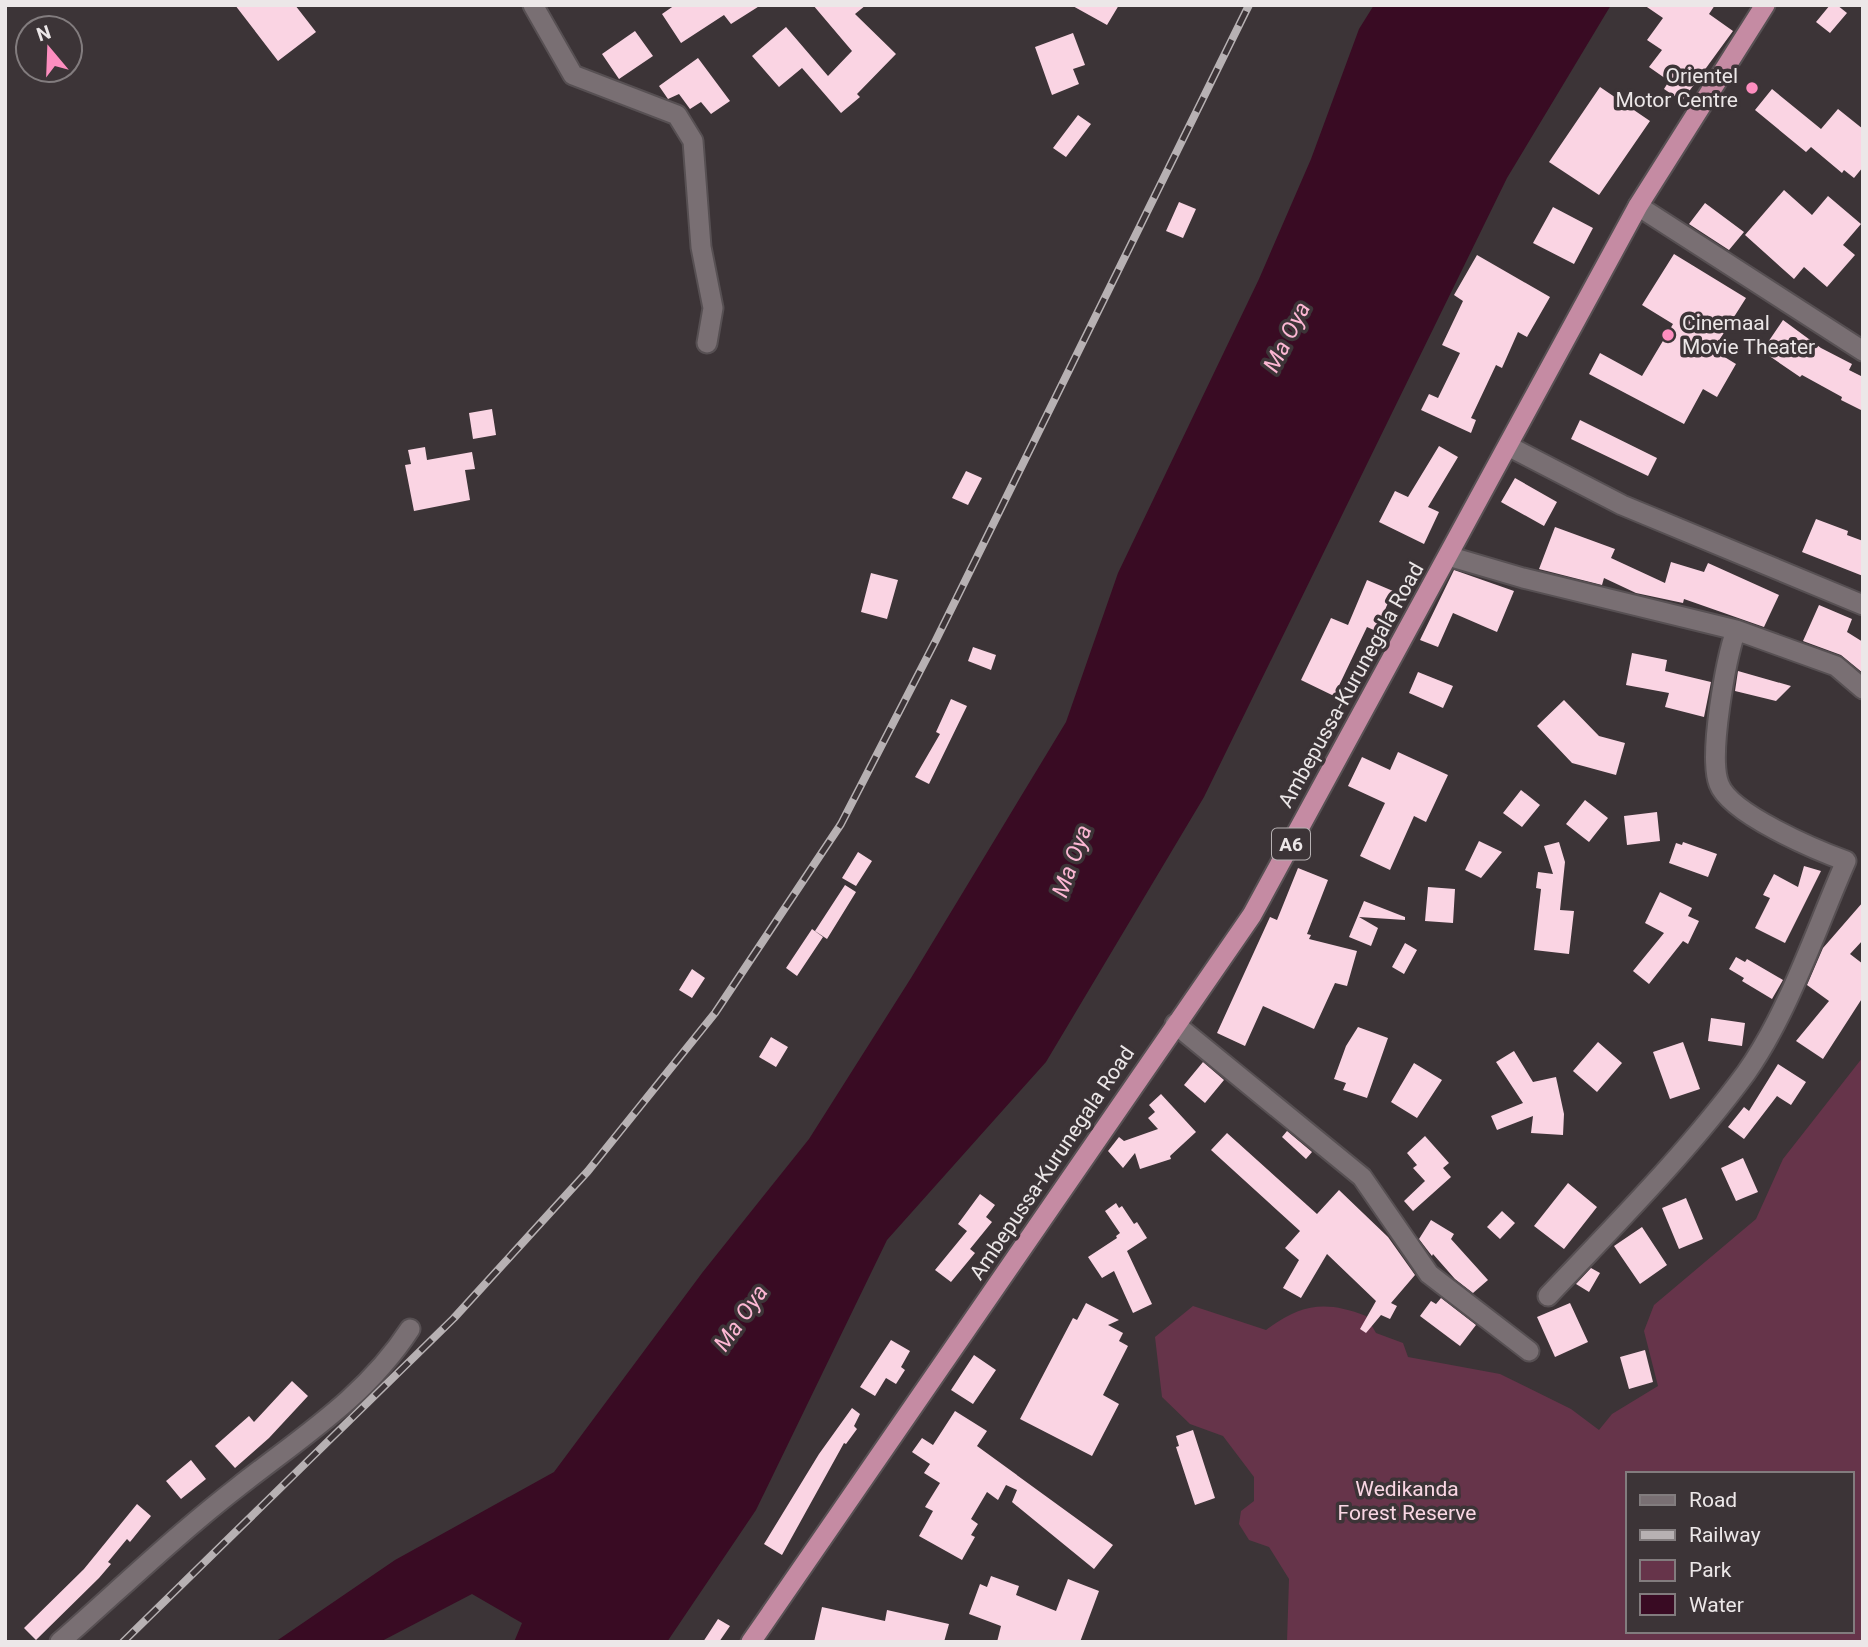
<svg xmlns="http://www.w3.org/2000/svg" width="1868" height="1647" font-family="Roboto,sans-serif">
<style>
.green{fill:#66344a;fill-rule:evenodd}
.water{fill:#390b23}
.building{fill:#fad4e3}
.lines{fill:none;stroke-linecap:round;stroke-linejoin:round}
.minor-casing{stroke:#575053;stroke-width:23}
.trunk-casing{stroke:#575053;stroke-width:23}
.minor{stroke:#796f73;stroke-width:19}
.trunk{stroke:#c58ba3;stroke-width:19}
.rail-casing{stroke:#b7b1b3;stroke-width:8}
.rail{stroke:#3c3437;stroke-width:5;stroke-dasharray:16;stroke-linecap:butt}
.poi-dot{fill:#fd8ebf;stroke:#3c3437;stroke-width:2.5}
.labels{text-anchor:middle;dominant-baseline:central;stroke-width:7;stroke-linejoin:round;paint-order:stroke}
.shield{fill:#3c3437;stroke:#b7b1b3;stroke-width:2}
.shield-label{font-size:19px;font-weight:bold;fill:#ece7e8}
.poi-label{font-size:21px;fill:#ece7e8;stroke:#3c3437;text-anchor:end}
.street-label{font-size:21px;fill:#ece7e8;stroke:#3c3437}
.park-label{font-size:21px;fill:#f9d6e3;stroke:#3c3437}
.water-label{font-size:23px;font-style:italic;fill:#fcb7d3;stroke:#3c3437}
</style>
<rect width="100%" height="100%" fill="#3c3437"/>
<path class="green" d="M1863,1057V1642H1287L1289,1579L1269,1547L1249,1540L1239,1524L1241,1511L1254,1501V1477L1223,1436L1190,1424L1162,1397L1155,1337L1193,1306L1266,1330C1301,1304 1325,1300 1366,1316L1376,1333L1403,1343L1408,1357L1500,1374L1571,1409L1599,1430L1612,1414L1658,1386L1644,1331L1654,1305L1756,1219L1783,1159ZM1628,1474H1852V1631H1628Z"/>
<path class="water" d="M1374,5H1611L1507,178L1204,797L1046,1062L887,1240L756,1510L667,1642H514L522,1623L472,1594L380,1642H275L395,1560L554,1472L702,1273L809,1139L911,978L1066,722L1118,573L1259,279L1311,159L1359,29Z"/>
<path class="building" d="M235,5H295L316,32L278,61Z
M675,5H761L731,24L724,15L681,43L662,14Z
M813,5H866L855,14L896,54L857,94L860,97L841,113L802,68L779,87L752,56L786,27L828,76L852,51Z
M1071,5H1119L1107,25Z
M1644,5H1715L1709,14L1733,31L1682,101L1664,89L1669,81L1649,67L1662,50L1647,40L1663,18Z
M1830,5H1837L1847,13L1830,33L1816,22Z
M635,31L653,56L619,79L602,54Z
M1073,33L1085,65L1073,69L1079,84L1052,95L1035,47Z
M698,58L730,101L711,114L701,102L690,109L679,94L668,99L659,86Z
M1600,87L1650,121L1599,195L1549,162Z
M1772,89L1821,129L1838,109L1863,129V167L1854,178L1844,170L1842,173L1811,147L1806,152L1755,110Z
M1078,115L1091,124L1066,157L1053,148Z
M1784,190L1812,215L1828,196L1861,224L1843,245L1855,255L1827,287L1804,267L1794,279L1745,235Z
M1179,202L1196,209L1183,238L1166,231Z
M1705,203L1744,232L1729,250L1689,224Z
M1553,207L1593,228L1574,264L1533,243Z
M1674,254L1746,298L1713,350L1736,364L1717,397L1703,389L1684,424L1589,374L1600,353L1642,376L1673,324L1642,305Z
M1477,255L1550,297L1527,337L1518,332L1502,368L1496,365L1471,418L1476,420L1471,433L1421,410L1429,394L1438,398L1460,353L1442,345L1463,301L1454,295Z
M1783,320L1821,348L1852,364L1849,370L1863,377V411L1841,400L1842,397L1802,375L1800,377L1762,351Z
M492,409L496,435L473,439L469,413Z
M1580,420L1657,458L1648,476L1571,439Z
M1439,446L1458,457L1428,507L1439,512L1424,544L1379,522L1395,491L1408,497Z
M425,447L427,460L472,452L475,469L465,470L470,500L414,511L405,465L411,464L408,450Z
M966,471L982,478L968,505L952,498Z
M1515,478L1557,502L1544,526L1501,502Z
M1816,519L1848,531L1847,535L1863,541V576L1802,552Z
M1555,527L1615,549L1611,558L1665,583L1671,562L1704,572L1708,563L1779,595L1764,627L1684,599L1683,603L1636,593L1604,578L1602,585L1539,569Z
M1454,570L1514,591L1497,632L1453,613L1438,647L1420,640Z
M871,573L898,580L887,619L861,612Z
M1367,580L1393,591L1376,631L1367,627L1334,696L1301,680L1331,618L1348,625Z
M1819,605L1852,619L1847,632L1863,642V673L1841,655L1803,641Z
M973,647L996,655L991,670L968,661Z
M1632,653L1667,660L1665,671L1711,682L1704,717L1665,707L1669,693L1626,685Z
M1738,671L1791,686L1776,701L1735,691Z
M1418,672L1453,686L1443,708L1409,693Z
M951,699L967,706L929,784L915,777L940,734L936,732Z
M1564,700L1599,736L1625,743L1616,775L1572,763L1537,726Z
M1398,752L1448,775L1426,822L1414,816L1390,870L1360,856L1385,803L1348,786L1362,757L1390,770Z
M1521,790L1540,805L1522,827L1503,813Z
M1585,800L1608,818L1589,842L1566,824Z
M1657,812L1660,841L1627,845L1624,816Z
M1479,841L1502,852L1481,878L1465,870Z
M1559,842L1565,862L1560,910L1574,911L1569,954L1534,950L1541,889L1536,888L1538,872L1553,874L1544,846Z
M1683,842L1717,854L1708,877L1669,863L1676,843L1682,845Z
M858,852L872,861L856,886L842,878Z
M1804,866L1821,871L1785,943L1755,928L1770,898L1763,895L1774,874L1798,887Z
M1298,868L1328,880L1307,934L1311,935L1309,939L1357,951L1347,986L1335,983L1314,1029L1263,1006L1245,1046L1217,1033L1270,917L1277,920Z
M845,885L856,892L827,939L815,931Z
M1428,887L1455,889L1453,923L1425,921Z
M1660,892L1692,908L1688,916L1699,921L1688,944L1683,941L1649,984L1633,971L1664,933L1645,923Z
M1364,901L1405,917V920L1359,917L1378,928L1371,946L1349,937Z
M1863,902V940L1850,954L1863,964V997L1823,1059L1796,1041L1829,1001L1807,985L1823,948Z
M812,929L823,937L797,976L786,968Z
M1405,943L1417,950L1404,974L1392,967Z
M1736,957L1745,962L1747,959L1783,980L1772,999L1742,981L1744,978L1729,969Z
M692,969L705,978L692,998L679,990Z
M1711,1018L1745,1023L1742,1046L1708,1041Z
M1358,1027L1388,1038L1367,1098L1343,1090L1346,1083L1334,1079L1346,1046Z
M771,1037L788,1047L776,1067L759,1057Z
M1598,1042L1622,1063L1597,1092L1573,1071Z
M1683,1042L1700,1089L1670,1099L1653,1052Z
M1514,1051L1533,1082L1556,1077L1564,1114L1563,1135L1531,1133L1533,1116L1497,1130L1491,1116L1523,1103L1496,1062Z
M1203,1062L1224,1080L1205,1103L1184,1085Z
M1414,1063L1442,1080L1417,1118L1391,1102Z
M1778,1064L1806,1082L1791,1105L1777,1096L1744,1139L1728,1127L1744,1107L1749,1111Z
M1161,1094L1196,1132L1170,1156L1171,1159L1140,1169L1135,1153L1123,1168L1108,1151L1119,1137L1124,1141L1158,1129L1148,1118L1155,1112L1149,1105Z
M1287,1131L1312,1152L1306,1159L1282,1137Z
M1227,1133L1317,1214L1339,1190L1388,1237L1415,1275L1391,1303L1397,1306L1390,1319L1381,1315L1366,1333L1360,1329L1376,1301L1327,1254L1301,1298L1283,1288L1299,1260L1285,1248L1300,1231L1211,1150Z
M1425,1136L1449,1163L1443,1168L1451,1177L1413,1211L1404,1201L1425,1181L1413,1168L1417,1165L1407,1153Z
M1743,1158L1758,1192L1736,1201L1721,1168Z
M1568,1183L1597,1207L1564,1249L1534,1226Z
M980,1194L995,1205L986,1217L992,1222L970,1249L975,1253L951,1282L935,1270L967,1231L958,1224Z
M1686,1198L1703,1239L1679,1249L1662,1208Z
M1116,1203L1119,1208L1122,1206L1134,1224L1137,1222L1147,1238L1127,1251L1152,1304L1133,1313L1114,1271L1102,1278L1088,1257L1117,1238L1116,1236L1120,1233L1105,1211Z
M1502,1211L1515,1223L1500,1239L1487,1227Z
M1431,1220L1454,1234L1451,1239L1488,1280L1473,1293L1455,1279L1433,1254L1432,1256L1419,1239Z
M1642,1227L1667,1265L1640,1284L1614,1246Z
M1591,1268L1600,1273L1589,1292L1576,1284Z
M1441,1298L1476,1325L1460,1346L1420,1316L1431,1301L1436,1304Z
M1086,1303L1119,1320L1108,1325L1123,1333L1119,1341L1128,1346L1103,1395L1119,1404L1092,1456L1020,1419L1073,1318L1077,1320Z
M1570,1303L1588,1342L1555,1357L1537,1317Z
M891,1340L910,1351L901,1367L905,1370L896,1384L886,1378L875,1396L860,1387Z
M1645,1350L1653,1382L1629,1389L1620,1357Z
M974,1355L996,1370L973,1404L951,1390Z
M292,1381L308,1396L269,1438L235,1468L215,1446L249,1416L254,1422Z
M852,1408L860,1414L854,1426L857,1429L846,1444L844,1443L782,1555L764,1544L819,1454Z
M955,1411L987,1431L977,1446L1113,1545L1094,1569L1012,1502L1017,1490L1006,1485L998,1500L987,1492L971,1519L978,1524L971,1535L975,1537L962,1560L919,1536L933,1511L925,1507L940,1483L924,1473L930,1464L912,1452L922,1438L933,1445Z
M1193,1430L1215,1498L1195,1505L1176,1447L1179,1446L1176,1436Z
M191,1460L206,1479L181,1499L166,1481Z
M137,1504L151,1516L130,1542L127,1539L108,1562L111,1564L99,1578L36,1640L24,1628L84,1569Z
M991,1576L1019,1586L1016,1595L1056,1611L1068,1579L1099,1591L1080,1642H997L1001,1626L969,1614L980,1584L987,1587Z
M822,1607L885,1621L887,1610L949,1624L944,1642H814Z
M718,1619L730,1626L719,1642H703Z"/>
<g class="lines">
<g class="minor-casing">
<path id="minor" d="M533,5L573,75L677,115L693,141L701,247L713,308L707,343
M1638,206L1863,351
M1508,446L1622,505L1863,605
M1448,556L1523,578L1736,630L1836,666L1863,689
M1175,1024L1362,1177L1429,1274L1529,1351
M1548,1296C1616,1224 1687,1153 1746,1073C1789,1012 1816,929 1846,861C1816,850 1730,814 1719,784C1708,756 1726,659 1736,630
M60,1642C119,1590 176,1535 238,1487C300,1438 366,1397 410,1329"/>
</g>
<g class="trunk-casing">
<path id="trunk" d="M751,1642L1252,915L1638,206L1765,5"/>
</g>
<use href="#minor" class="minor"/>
<use href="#trunk" class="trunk"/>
<g class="rail-casing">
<path id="rail" d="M123,1642L454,1318L588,1171L715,1013L841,824L936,640L1249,5"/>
</g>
<use href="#rail" class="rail"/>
</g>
<g class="poi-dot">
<circle cx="1752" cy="88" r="7"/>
<circle cx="1668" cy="335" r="7"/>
</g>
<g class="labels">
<rect class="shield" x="1272" y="828.5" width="38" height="31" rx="5"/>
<g class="shield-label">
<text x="1291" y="844">A6</text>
</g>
<g class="poi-label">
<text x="1738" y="76">Orientel<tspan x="1738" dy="24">Motor Centre</tspan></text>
<text x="1682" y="323" text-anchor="start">Cinemaal<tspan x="1682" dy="24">Movie Theater</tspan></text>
</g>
<g class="street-label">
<text transform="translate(1351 685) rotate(-61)">Ambepussa-Kurunegala Road</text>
<text transform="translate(1052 1163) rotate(-56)">Ambepussa-Kurunegala Road</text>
</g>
<g class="park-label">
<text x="1407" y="1489">Wedikanda<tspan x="1407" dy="24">Forest Reserve</tspan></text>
</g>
<g class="water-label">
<text transform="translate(1287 337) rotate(-63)">Ma Oya</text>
<text transform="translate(1072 861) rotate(-70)">Ma Oya</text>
<text transform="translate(741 1318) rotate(-55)">Ma Oya</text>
</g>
</g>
<rect width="1868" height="1647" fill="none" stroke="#ece7e8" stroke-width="14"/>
<rect x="1626" y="1472" width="228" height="161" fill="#3c3437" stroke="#827c7e" stroke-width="2"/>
<rect x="1640" y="1495" width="35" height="10" fill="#796f73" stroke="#827c7e" stroke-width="2"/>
<text x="1689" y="1507" font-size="21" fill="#ece7e8">Road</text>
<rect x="1640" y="1530" width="35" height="10" fill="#b7b1b3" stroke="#827c7e" stroke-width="2"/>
<text x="1689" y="1542" font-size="21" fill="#ece7e8">Railway</text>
<rect x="1640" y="1560" width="35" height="21" fill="#66344a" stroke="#827c7e" stroke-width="2"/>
<text x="1689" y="1577" font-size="21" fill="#ece7e8">Park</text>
<rect x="1640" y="1594" width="35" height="21" fill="#390b23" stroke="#827c7e" stroke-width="2"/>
<text x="1689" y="1612" font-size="21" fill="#ece7e8">Water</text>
<g transform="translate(49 49) rotate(341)"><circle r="33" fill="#3c3437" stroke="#827c7e" stroke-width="2"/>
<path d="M0-5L12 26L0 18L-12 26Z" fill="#fd8ebf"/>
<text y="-10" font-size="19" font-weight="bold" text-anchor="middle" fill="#ece7e8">N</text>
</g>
</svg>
